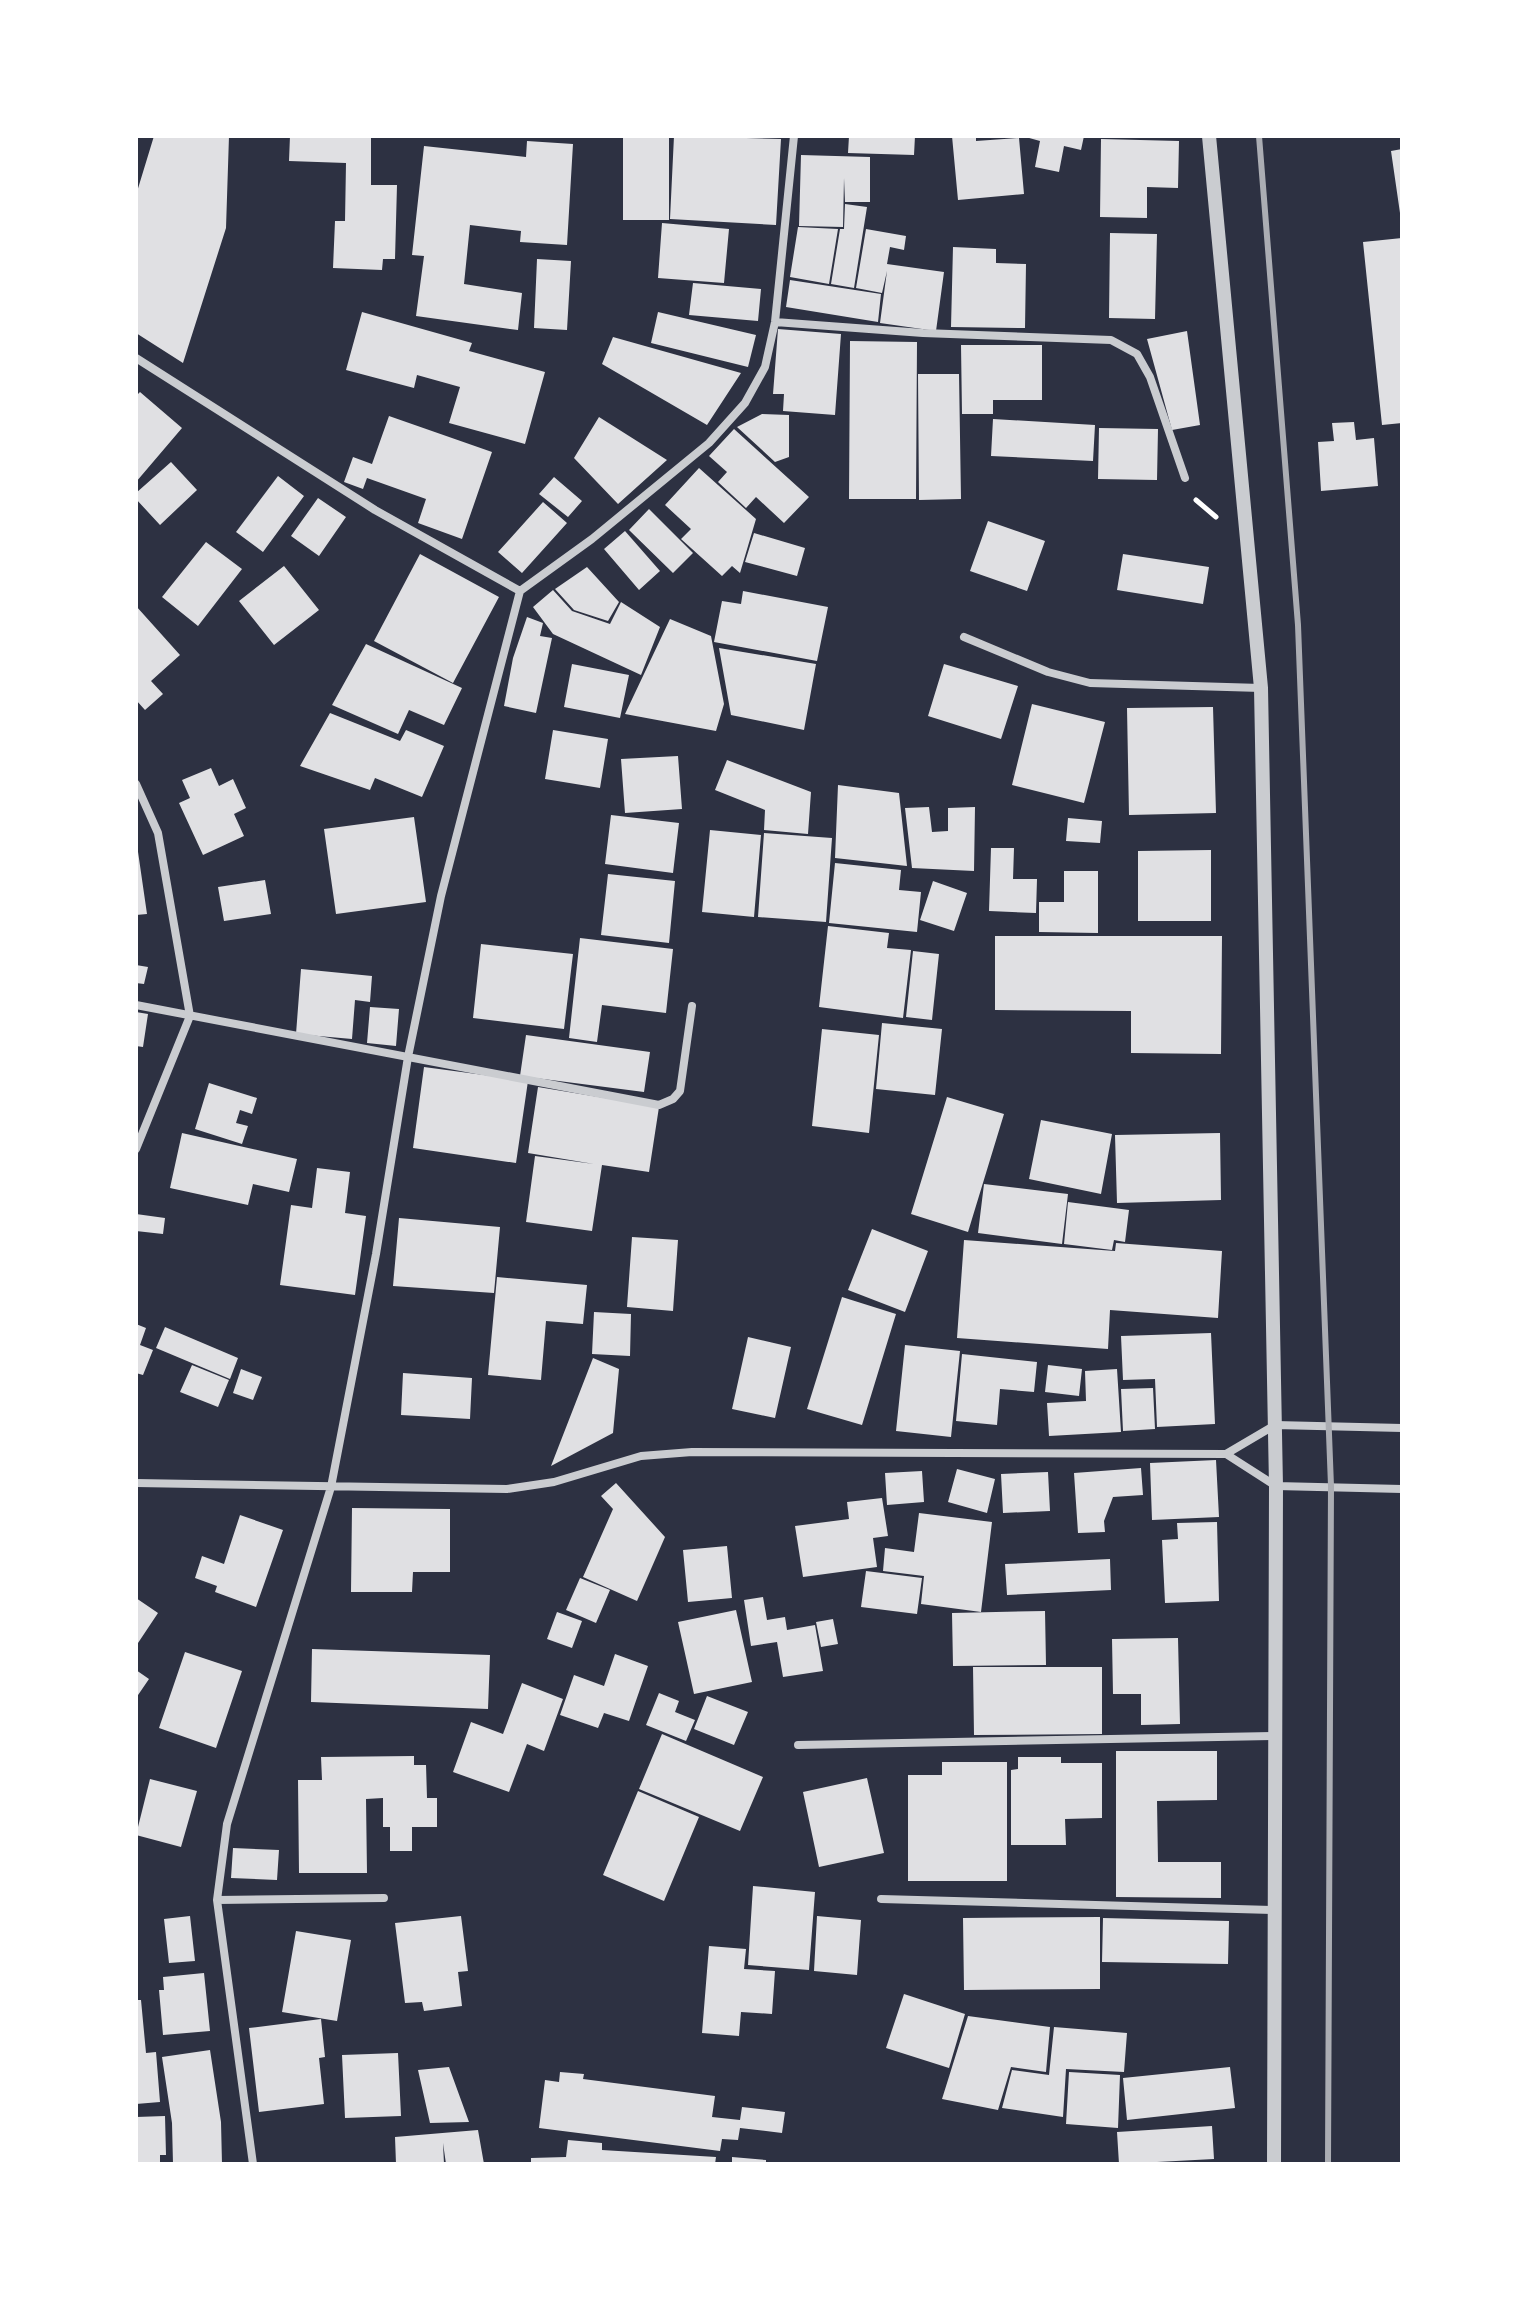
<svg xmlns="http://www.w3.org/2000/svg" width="1538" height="2300" font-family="'Source Sans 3',sans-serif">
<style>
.building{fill:#e0e0e3}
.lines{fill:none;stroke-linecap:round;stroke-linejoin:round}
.path{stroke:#fff;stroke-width:5}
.minor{stroke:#caccd0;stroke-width:8}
.tertiary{stroke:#caccd0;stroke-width:14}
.rail{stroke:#abadb3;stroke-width:6}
</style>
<rect width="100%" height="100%" fill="#2d3142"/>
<path class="building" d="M154,136H229L226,228L183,363L136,333V195Z
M290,136L371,137V185H397L395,259H383L382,270L333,268L335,221H345L346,163L289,161Z
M623,136H669V220H623Z
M674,136L781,139L776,225L670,219Z
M849,136H915L914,155L848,153Z
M952,136H976V141L1019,138L1024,194L958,200Z
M1022,136H1084L1081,150L1064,146L1059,172L1035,167L1040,141Z
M1101,139L1179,141L1178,188L1147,187V218L1100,217Z
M527,141L573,144L567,245L520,242L521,231L470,225L464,284L522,293L518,330L416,316L424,256L412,255L424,146L526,157Z
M1402,149V213H1400L1391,151Z
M801,155L870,157V202H845L844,178L843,227L799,226Z
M845,204L867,207L854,288L831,284L840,229H844Z
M662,223L729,229L724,283L658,278Z
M798,227L838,229L829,284L790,277Z
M866,229L906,236L904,250L890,247L887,264L944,272L936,331L880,323L887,271L882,293L856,288Z
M1110,233L1157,234L1155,319L1109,318Z
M1402,238V423L1382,425L1363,242Z
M953,247L996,249V263L1026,264L1025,328L951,327Z
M537,259L571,261L567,330L534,328Z
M790,280L881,294L878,322L786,307Z
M693,283L761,289L758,321L689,315Z
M362,312L472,343L469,351L545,372L525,444L449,423L460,387L417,375L414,388L346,370Z
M658,312L756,335L748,367L651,343Z
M778,329L841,334L835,415L783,411L784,394H773Z
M1187,331L1200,425L1172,430L1147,339Z
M613,337L741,373L707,425L602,364Z
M850,341L917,342L916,499H849Z
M961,345H1042V400H993V414H962Z
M918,374H959L961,499L919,500Z
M140,392L182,428L136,482V396Z
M762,414L789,415V457L775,462L737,427Z
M389,416L492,452L462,539L418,523L426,499L367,478L363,489L344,482L353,457L372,464Z
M599,417L667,460L618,504L574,458Z
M993,419L1095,425L1093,461L991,456Z
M1354,422L1356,440L1374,438L1378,486L1321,491L1318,442L1334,441L1332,423Z
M1099,428L1158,429L1157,480L1098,479Z
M734,429L809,497L784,523L756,497L746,508L718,482L727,472L709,456Z
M171,462L197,490L160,525L136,499V493Z
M699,468L756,519L740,573L732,566L722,576L681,539L691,529L665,505Z
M278,476L304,496L263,552L236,532Z
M554,477L582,501L568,517L539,494Z
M318,498L346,517L319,556L291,536Z
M543,502L567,523L522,573L498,552Z
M649,509L693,553L673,573L629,530Z
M988,521L1045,541L1027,591L970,571Z
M625,531L660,571L639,590L604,549Z
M754,533L805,548L797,576L745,562Z
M206,542L242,569L198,626L162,597Z
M420,554L499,597L453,683L374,641Z
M1123,554L1209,567L1203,604L1117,590Z
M284,566L319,610L274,645L239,601Z
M587,567L619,602L608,621L574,610L555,589Z
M553,590L572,611L610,624L621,602L660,627L641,675L553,634L533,607Z
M743,591L828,607L817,661L714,642L722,601L741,604Z
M136,606L180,655L151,681L163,694L145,710L136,700Z
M527,617L543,623L540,636L552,638L536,713L504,706L513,658Z
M670,619L711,636L724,704L716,731L625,714Z
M366,644L462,688L444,725L409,710L398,734L332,705Z
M719,648L816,664L804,730L731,715Z
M572,664L629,675L620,718L564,707Z
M944,664L1018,686L1001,739L928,716Z
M1032,704L1105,722L1084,803L1012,785Z
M1213,707L1216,813L1129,815L1127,708Z
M330,713L400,741L406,730L444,746L422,797L375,778L370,790L300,766Z
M553,730L608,739L600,788L545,779Z
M678,756L682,809L625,813L621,759Z
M727,760L811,792L808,834L764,830L765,810L715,790Z
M211,768L219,786L233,779L246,808L234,814L244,836L203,855L179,803L190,798L182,780Z
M838,785L899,793L907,866L835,858Z
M929,807L932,832L948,831V808L975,807L974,871L912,868L905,808Z
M611,815L679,823L673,873L605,864Z
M414,817L426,902L336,914L324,829Z
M1068,818L1102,821L1100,843L1066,841Z
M710,830L761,835L754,917L702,912Z
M764,833L832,838L826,922L758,917Z
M136,838L147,914L136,915Z
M991,848H1014L1013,879H1037L1036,913L989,911Z
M1211,850V921H1138V851Z
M835,863L901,870L899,890L921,892L917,932L829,923Z
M1064,871H1098V933L1039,932V902H1064Z
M608,874L675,881L669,943L601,935Z
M265,880L271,914L224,921L218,887Z
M933,881L967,893L954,931L920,920Z
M828,926L889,933L887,948L911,950L903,1018L819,1007Z
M995,936H1222L1221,1054L1131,1053V1011L995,1010Z
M580,938L673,949L666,1013L602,1005L597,1042L569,1038Z
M481,944L573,954L564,1029L473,1018Z
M913,951L939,954L932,1020L906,1017Z
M136,965L148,967L144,984L136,983Z
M301,969L372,976L370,1002L355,1000L352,1039L296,1034Z
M370,1007L399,1009L396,1046L367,1043Z
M136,1012L148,1014L143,1047L136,1046Z
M882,1023L942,1029L935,1095L876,1089Z
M822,1029L879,1035L869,1133L812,1126Z
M526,1035L650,1052L644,1092L520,1076Z
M424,1067L528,1081L516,1163L413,1148Z
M209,1083L257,1098L252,1114L240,1110L236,1123L248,1126L242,1144L195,1129Z
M538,1087L659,1107L649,1172L602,1165L592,1231L526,1222L535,1156L594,1164L528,1153Z
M947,1097L1004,1114L968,1232L911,1214Z
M1041,1120L1112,1134L1101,1194L1029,1179Z
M182,1133L297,1159L289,1192L253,1184L248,1205L170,1188Z
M1220,1133L1221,1200L1117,1203L1115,1135Z
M317,1168L350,1172L345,1213L366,1216L355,1295L280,1285L291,1205L312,1208Z
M984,1184L1068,1194L1062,1244L978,1233Z
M1068,1202L1129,1210L1125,1242L1114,1240L1112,1250L1064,1244Z
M136,1214L165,1218L163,1234L136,1231Z
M399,1218L500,1227L494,1293L393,1286Z
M872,1229L928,1251L905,1312L848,1290Z
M632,1237L678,1240L673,1311L627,1307Z
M964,1240L1115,1251L1116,1243L1222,1251L1218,1318L1110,1310L1108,1349L957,1338Z
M497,1277L587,1285L583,1324L546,1321L541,1380L488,1375Z
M842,1297L896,1314L862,1425L807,1409Z
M594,1312L631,1314L630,1356L592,1354Z
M136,1324L146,1328L140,1345L153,1350L143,1375L136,1373Z
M165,1327L238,1358L230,1379L156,1348Z
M1211,1333L1215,1424L1157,1427L1155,1379L1123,1380L1121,1336Z
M748,1337L791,1347L775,1418L732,1409Z
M905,1345L960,1351L951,1437L896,1431Z
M962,1354L1037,1362L1034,1392L1000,1389L997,1425L956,1421Z
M593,1358L619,1369L613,1433L551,1466Z
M192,1365L229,1380L218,1407L180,1392Z
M1048,1365L1082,1369L1079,1396L1045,1392Z
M241,1369L262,1377L253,1400L233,1393Z
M1117,1369L1121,1432L1049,1436L1047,1403L1086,1401L1085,1371Z
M403,1373L472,1378L470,1419L401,1415Z
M1153,1388L1155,1429L1123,1431L1121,1389Z
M1216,1460L1219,1517L1152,1520L1150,1463Z
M1141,1468L1143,1495L1113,1497L1104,1521L1105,1532L1078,1533L1074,1473Z
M957,1469L995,1479L987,1513L948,1502Z
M922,1471L924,1502L887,1505L885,1473Z
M1048,1472L1050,1511L1003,1513L1001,1474Z
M616,1483L665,1537L637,1601L583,1577L613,1509L601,1496Z
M882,1498L888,1536L873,1538L877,1567L803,1577L795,1526L849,1519L847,1502Z
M352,1508L450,1509V1572H413L412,1592H351Z
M919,1513L992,1522L981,1612L921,1604L924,1576L883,1571L885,1548L914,1552Z
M240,1515L283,1530L256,1607L215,1592L217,1586L195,1578L202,1556L224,1564Z
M1217,1522L1219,1601L1165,1603L1162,1540L1178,1539L1177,1523Z
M727,1546L732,1598L688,1602L683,1550Z
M1110,1559L1111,1590L1007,1595L1005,1564Z
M866,1571L922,1578L917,1614L861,1607Z
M580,1578L610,1590L596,1623L566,1610Z
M763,1597L767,1620L785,1617L787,1630L815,1625L823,1671L783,1677L777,1642L751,1646L744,1600Z
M136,1598L158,1613L136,1646Z
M736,1610L752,1682L694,1694L678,1622Z
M1045,1611L1046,1665L953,1666L952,1613Z
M557,1612L582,1621L572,1648L547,1639Z
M833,1619L838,1644L821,1647L816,1622Z
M1178,1638L1180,1724L1141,1725V1694H1113L1112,1639Z
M312,1649L490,1655L488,1709L311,1702Z
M185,1652L242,1671L216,1748L159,1728Z
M615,1654L648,1666L629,1721L604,1713L598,1728L560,1715L574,1675L604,1686Z
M973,1667H1102V1734L974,1735Z
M136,1670L149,1679L136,1698Z
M522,1683L563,1699L544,1751L527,1744L509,1792L453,1772L471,1722L503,1734Z
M659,1693L679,1701L675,1712L695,1720L686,1741L646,1725Z
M707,1696L748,1712L734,1745L694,1729Z
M662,1734L763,1777L740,1831L639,1789Z
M1116,1751H1217V1800L1157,1801L1158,1862H1221V1898L1116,1897Z
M414,1756V1765H426L427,1798H437V1827H412V1851H390V1827H383V1798L366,1799L367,1873H299L298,1780H322L321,1757Z
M1018,1757H1061V1763H1102V1818L1065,1819L1066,1845H1011V1770L1018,1769Z
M942,1762H1007V1881H908V1775H942Z
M867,1778L884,1853L819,1867L803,1792Z
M150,1779L197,1791L181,1847L136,1835Z
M638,1791L699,1817L664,1901L603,1875Z
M233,1848L279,1850L277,1880L231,1878Z
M753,1886L815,1892L809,1970L748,1965Z
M190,1916L195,1961L169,1963L164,1919Z
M461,1916L468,1971L458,1972L462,2006L424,2011L422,2002L405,2003L395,1923Z
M817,1916L861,1920L857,1975L814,1971Z
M1100,1917V1989L964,1990L963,1918Z
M1103,1918L1229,1921L1228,1964L1102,1962Z
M296,1931L351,1940L337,2021L282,2012Z
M709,1946L746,1949L744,1969L775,1971L772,2014L741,2012L739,2036L702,2033Z
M204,1973L210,2031L163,2035L159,1990H164L163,1977Z
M904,1994L965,2014L949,2068L886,2048Z
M136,2000H141L146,2053L156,2052L160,2102L136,2104Z
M968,2016L1050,2027L1046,2072L1011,2067L998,2110L942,2099Z
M321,2019L325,2057L319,2058L324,2104L259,2112L249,2028Z
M1054,2027L1127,2033L1124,2072L1066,2069L1063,2117L1002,2108L1012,2070L1049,2075Z
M210,2050L221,2122L222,2164H173L172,2123L162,2057Z
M398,2053L401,2116L345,2118L342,2055Z
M449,2067L469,2122L430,2123L418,2070Z
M1230,2067L1235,2108L1127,2120L1123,2078Z
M560,2072L584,2074L583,2079L715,2096L712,2117L740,2120L742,2107L785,2112L782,2133L740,2128L738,2140L722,2139L720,2151L539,2128L545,2080L559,2082Z
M1069,2072L1120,2075L1118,2128L1066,2124Z
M165,2116L166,2155H160V2164H136V2117Z
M1212,2126L1214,2159L1119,2164L1117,2132Z
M478,2130L484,2164H446L443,2143L444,2164H396L395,2137Z
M568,2140L602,2143V2150L716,2157L715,2164H531V2158L566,2157Z
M732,2157L766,2160V2164H732Z"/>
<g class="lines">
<path class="path" d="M1196,500L1216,517"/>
<path class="minor" d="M775,322L923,333L1111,340L1137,354L1150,377L1185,478
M136,358L375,510L520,591
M964,637L1048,672L1090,683L1261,688
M136,784L158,833L190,1016L136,1149
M136,1005L659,1105L673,1099L680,1091L692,1006
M1226,1454L1276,1486L1402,1489
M136,1483L507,1489L554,1482L641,1456L692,1452L1226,1454L1275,1425L1402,1428
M798,1745L1273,1736
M881,1899L1275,1910
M217,1900L384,1898
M253,2164L217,1900L227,1824L331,1487L376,1254L408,1057L441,896L520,591L592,539L709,443L745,403L765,367L775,322L794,136"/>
<path class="tertiary" d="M1209,136L1261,688L1276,1486L1274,2164"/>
<path class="rail" d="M1259,136L1298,625L1331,1486L1328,2164"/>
</g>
<rect width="1538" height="2300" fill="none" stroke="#ffffff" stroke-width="276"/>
</svg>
